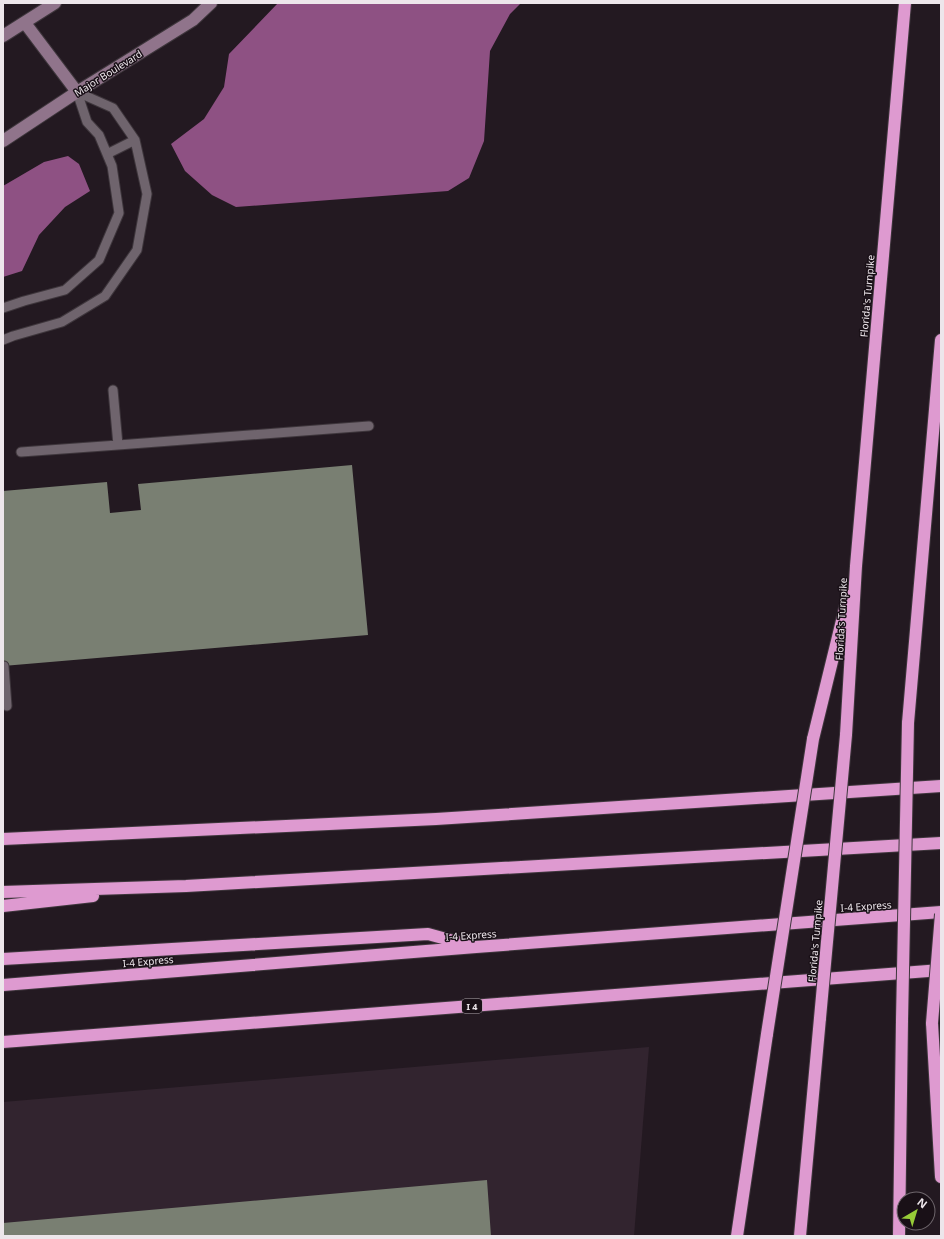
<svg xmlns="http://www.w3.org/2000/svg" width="944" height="1239" font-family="'Noto Sans',sans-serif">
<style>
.built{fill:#32242f}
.water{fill:#8e5183}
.building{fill:#797f72}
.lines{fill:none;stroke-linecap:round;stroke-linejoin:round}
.lane-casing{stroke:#3e363c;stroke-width:11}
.secondary-casing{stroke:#3e363c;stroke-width:14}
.highway-casing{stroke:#3e363c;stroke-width:14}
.lane{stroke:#6f646d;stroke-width:9}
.secondary{stroke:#90748b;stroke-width:12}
.highway{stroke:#de9ad0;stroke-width:12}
.highway-bridge-casing{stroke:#3e363c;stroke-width:14;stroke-linecap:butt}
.highway-bridge{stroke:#de9ad0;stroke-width:12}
.labels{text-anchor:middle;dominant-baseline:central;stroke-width:3;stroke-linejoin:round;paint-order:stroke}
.shield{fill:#191017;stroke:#ada6ab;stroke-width:1}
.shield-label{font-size:9px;font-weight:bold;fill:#ede6eb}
.street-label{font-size:10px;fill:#ede6eb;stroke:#191017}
</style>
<rect width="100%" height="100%" fill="#231921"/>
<path class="built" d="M649,1047L634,1236H3V1102Z"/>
<path class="water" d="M278,3H521L510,14L490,51L484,141L469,178L448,191L236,207L212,195L185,171L171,144L204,119L224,87L229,54Z
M68,156L79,164L90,191L65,207L39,235L22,271L3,277V186L44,162Z"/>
<path class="building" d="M352,465L368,635L3,666V491L107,482L110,513L141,510L138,484Z
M487,1180L491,1236H3V1223Z"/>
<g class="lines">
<g class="lane-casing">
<path id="lane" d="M107,154L135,140
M3,308L24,301L65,290L99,260L119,213L112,166L99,135L87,122L77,92
M3,340L13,336L62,322L105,296L137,250L147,194L135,140L113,108L77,92
M113,390L118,445L369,426
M21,452L118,445
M4,666L7,706"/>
</g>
<g class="secondary-casing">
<path id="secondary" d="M25,23L77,92
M3,36L55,3
M3,141L77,92L193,20L211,3"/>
</g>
<g class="highway-casing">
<path id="highway" d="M908,723L941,340
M846,735L856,566L905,3
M813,739L848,596
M3,839L436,819L941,786
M3,892L186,886L941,843
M3,906L93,896
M3,959L428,934L468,945
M3,985L476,947L941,912
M932,1023L941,1177
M3,1042L941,970
M737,1236L767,1034
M800,1236L820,1018
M899,1236L902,1020"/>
</g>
<use href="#lane" class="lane"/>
<use href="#secondary" class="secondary"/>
<use href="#highway" class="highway"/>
<g class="highway-bridge-casing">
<path id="highway-bridge" d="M820,1018L846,735
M902,1020L908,723
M932,1023L941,914
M767,1034L813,739"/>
</g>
<use href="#highway-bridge" class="highway-bridge"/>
</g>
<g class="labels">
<rect class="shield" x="462" y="999" width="20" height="14" rx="3"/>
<g class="shield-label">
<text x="472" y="1006">I 4</text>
</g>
<g class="street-label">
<text transform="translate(108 73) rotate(-32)">Major Boulevard</text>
<text transform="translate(867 296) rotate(-85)">Florida's Turnpike</text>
<text transform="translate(841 619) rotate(-87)">Florida's Turnpike</text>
<text transform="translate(866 906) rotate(-4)">I-4 Express</text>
<text transform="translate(471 935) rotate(-4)">I-4 Express</text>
<text transform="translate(815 941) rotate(-85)">Florida's Turnpike</text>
<text transform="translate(148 961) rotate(-5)">I-4 Express</text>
</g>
</g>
<rect width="944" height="1239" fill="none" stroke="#ede6eb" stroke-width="8"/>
<g transform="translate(916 1211) rotate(38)"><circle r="19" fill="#191017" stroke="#6e666c"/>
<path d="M0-3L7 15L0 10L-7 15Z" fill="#97cb38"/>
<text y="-6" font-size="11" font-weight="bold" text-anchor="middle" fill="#ede6eb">N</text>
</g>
</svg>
